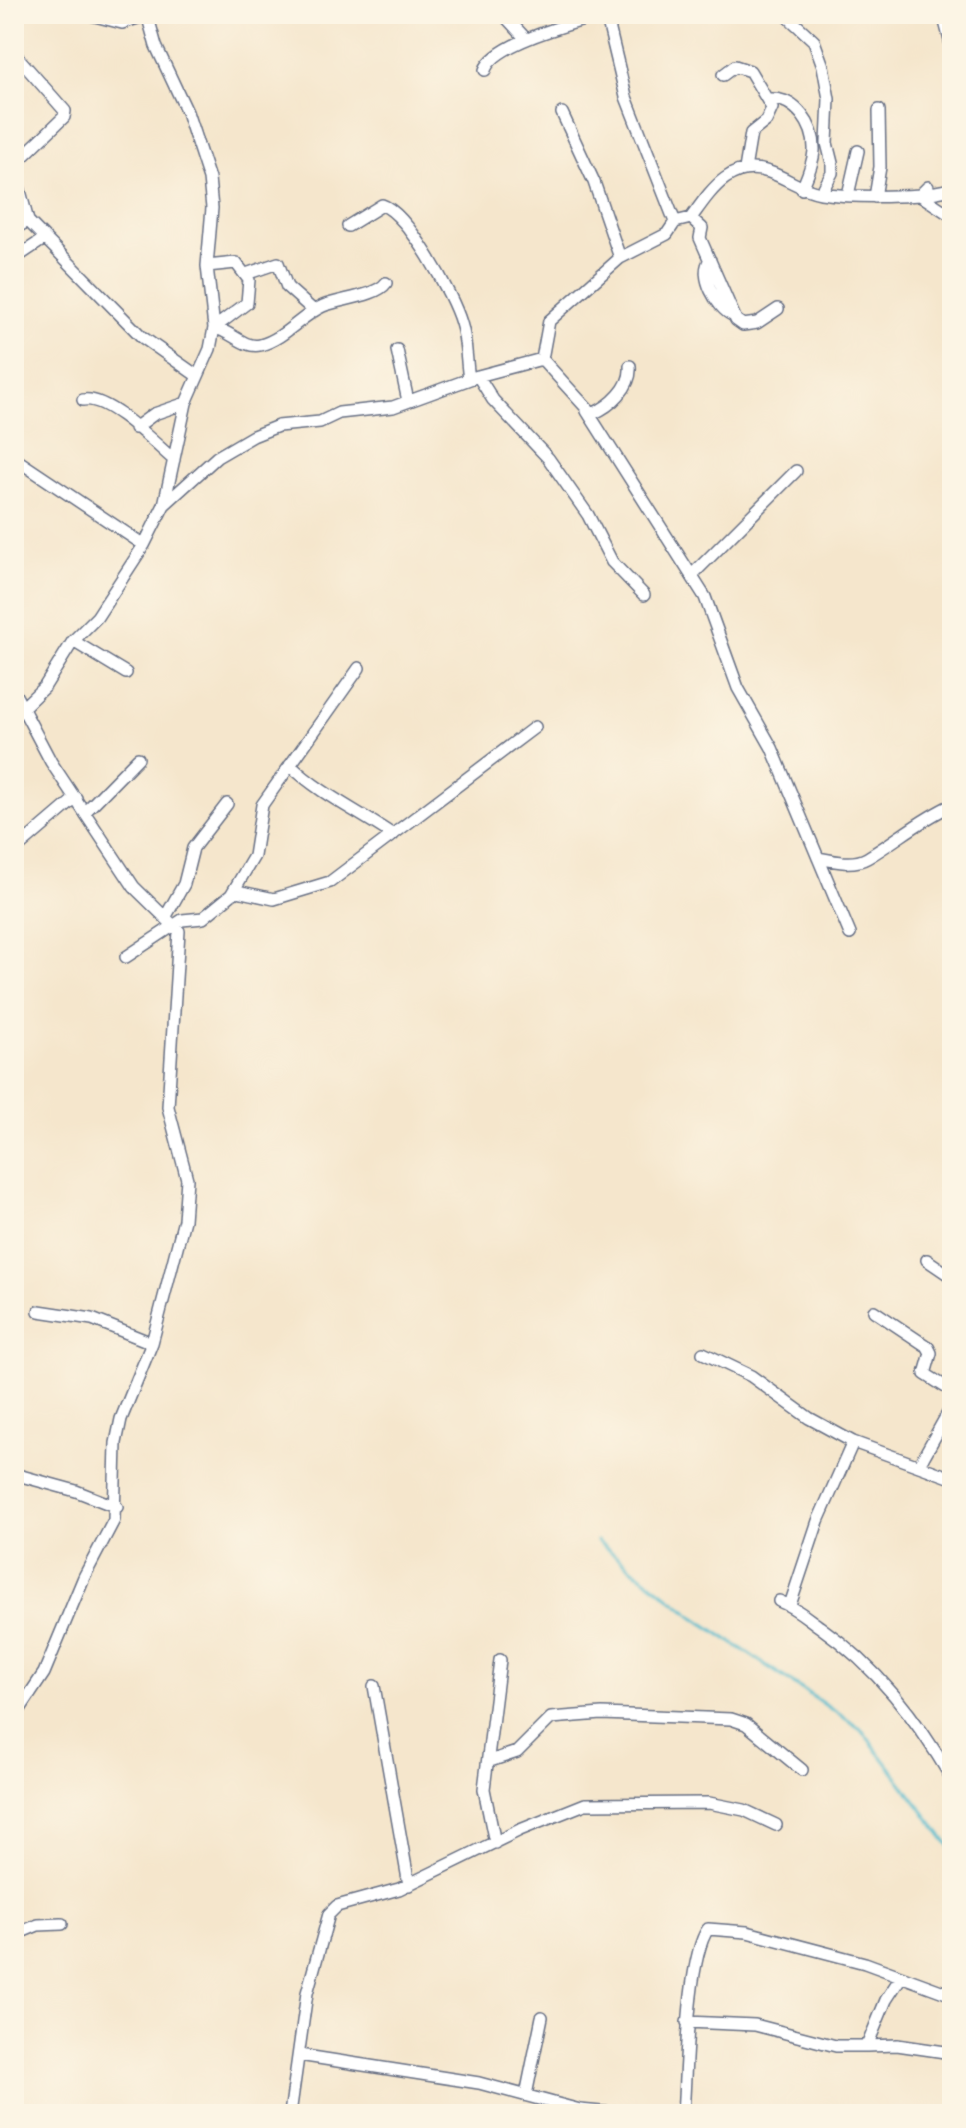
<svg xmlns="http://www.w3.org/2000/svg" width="966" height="2128" font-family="'Shantell Sans',sans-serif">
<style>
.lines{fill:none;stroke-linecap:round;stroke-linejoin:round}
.stream{stroke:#50bacd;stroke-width:3}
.minor-casing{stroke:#676f84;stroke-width:14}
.minor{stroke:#fff;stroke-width:11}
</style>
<rect width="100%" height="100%" fill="#fcf5e5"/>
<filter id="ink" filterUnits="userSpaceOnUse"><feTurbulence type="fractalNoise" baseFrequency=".0125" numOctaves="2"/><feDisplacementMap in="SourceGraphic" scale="16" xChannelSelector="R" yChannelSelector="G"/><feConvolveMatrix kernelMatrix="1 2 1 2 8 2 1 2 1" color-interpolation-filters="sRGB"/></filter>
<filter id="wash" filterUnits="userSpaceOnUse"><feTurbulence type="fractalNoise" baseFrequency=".006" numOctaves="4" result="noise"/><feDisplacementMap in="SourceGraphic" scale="32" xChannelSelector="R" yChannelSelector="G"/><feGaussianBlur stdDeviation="1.8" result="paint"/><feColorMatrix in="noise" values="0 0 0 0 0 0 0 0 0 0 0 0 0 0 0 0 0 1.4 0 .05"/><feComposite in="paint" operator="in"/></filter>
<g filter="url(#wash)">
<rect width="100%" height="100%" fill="#f5e6cc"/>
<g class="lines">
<path class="stream" d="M597,1541L697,1619L861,1729L952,1849"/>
</g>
</g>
<g filter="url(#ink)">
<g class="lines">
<g class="minor-casing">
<path id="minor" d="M87,14L122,23L147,15
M503,14L526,39
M606,14L626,97L675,222L667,234L620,258L549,321L542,359L592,414C611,406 632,387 630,366
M785,14L814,41L823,66L829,99L827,143L832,163V173L821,193
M943,14L952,48
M14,53L65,111L64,117L14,165
M485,70C494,43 579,21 606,14
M723,75L735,66L750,71L772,108L766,121L751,133L745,169
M769,99C796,97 815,126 814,151C813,164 807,177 802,189
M562,113L594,182L620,258
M14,168L28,221L142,337L196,375
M848,195L858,151
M920,195L952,216
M920,195L952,189
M875,197L880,167L879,110
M691,218L702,228L700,238L736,320L743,325L757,323L778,309
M675,222L691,218C710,192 730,159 769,172C787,178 801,190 821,193C854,198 887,197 920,195L928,187
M348,226L382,205C408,213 453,295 461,323C467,341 466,361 469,379
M14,229L28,221
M14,259L44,239
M710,260C698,275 717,308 732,315
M207,266L236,263L249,280L247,303L214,328
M246,274L278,263L287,287L314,311
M214,328C230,330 244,349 260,345C284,339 302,315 323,306C340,299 377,296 386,283
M397,350L408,401
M478,376L493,400L548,458L588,515L612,562L644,595
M83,400C108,395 155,444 174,460
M587,411L705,597L738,688L772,748L850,934
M135,428L154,414L186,403
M14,458L144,545
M164,505L217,457L253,436L278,426L320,422L339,413L393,407L478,376L542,359
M692,575L796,471
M73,641L126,673
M14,692L51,762L134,887L179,931L168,1107L187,1179L184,1220L152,1343L121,1419L116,1443L114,1520L84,1577L44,1673L14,1718
M14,716L45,686L73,641L97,617L144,545L164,505L186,403L210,349L214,328L207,266L212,208L209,179L187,112L156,46L147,14
M290,765C320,794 358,811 393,835
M86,811L138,758
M14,851L76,798
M818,858C833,861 853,866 867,858C896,841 921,819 952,805
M231,895L237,891L274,899L330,882L535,727
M166,916L184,884L193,848L227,804
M126,957L182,920L203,918L231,895L254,856L262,805L359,668
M927,1260L952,1277
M39,1311L92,1319L152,1343
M874,1311L928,1347L931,1353L925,1374L952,1391
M703,1353L751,1376L809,1418L853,1442L952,1478
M919,1465L952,1406
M14,1474L76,1491L117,1507
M779,1601C795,1607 806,1617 820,1627C877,1667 917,1719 952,1779
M790,1605L818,1521L853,1442
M374,1686L409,1885
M490,1761L517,1752L551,1718L602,1714L731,1719L746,1724L802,1770
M495,1843L484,1789L500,1660
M14,1935L38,1925L62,1924
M687,2022L755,2025L836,2046H867L886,2000L901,1977
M867,2046L897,2045L952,2053
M299,2055L479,2083L580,2110L622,2114
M526,2095L542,2017
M290,2114L307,1993L329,1914L337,1906L399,1889L520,1830L585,1804L709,1803L744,1810L776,1825
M683,2114C686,2075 687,1958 708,1929L747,1932L865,1963L952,1995"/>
</g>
<use href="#minor" class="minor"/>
</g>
</g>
<rect width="966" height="2128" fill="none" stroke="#fcf5e5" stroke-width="48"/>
</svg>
